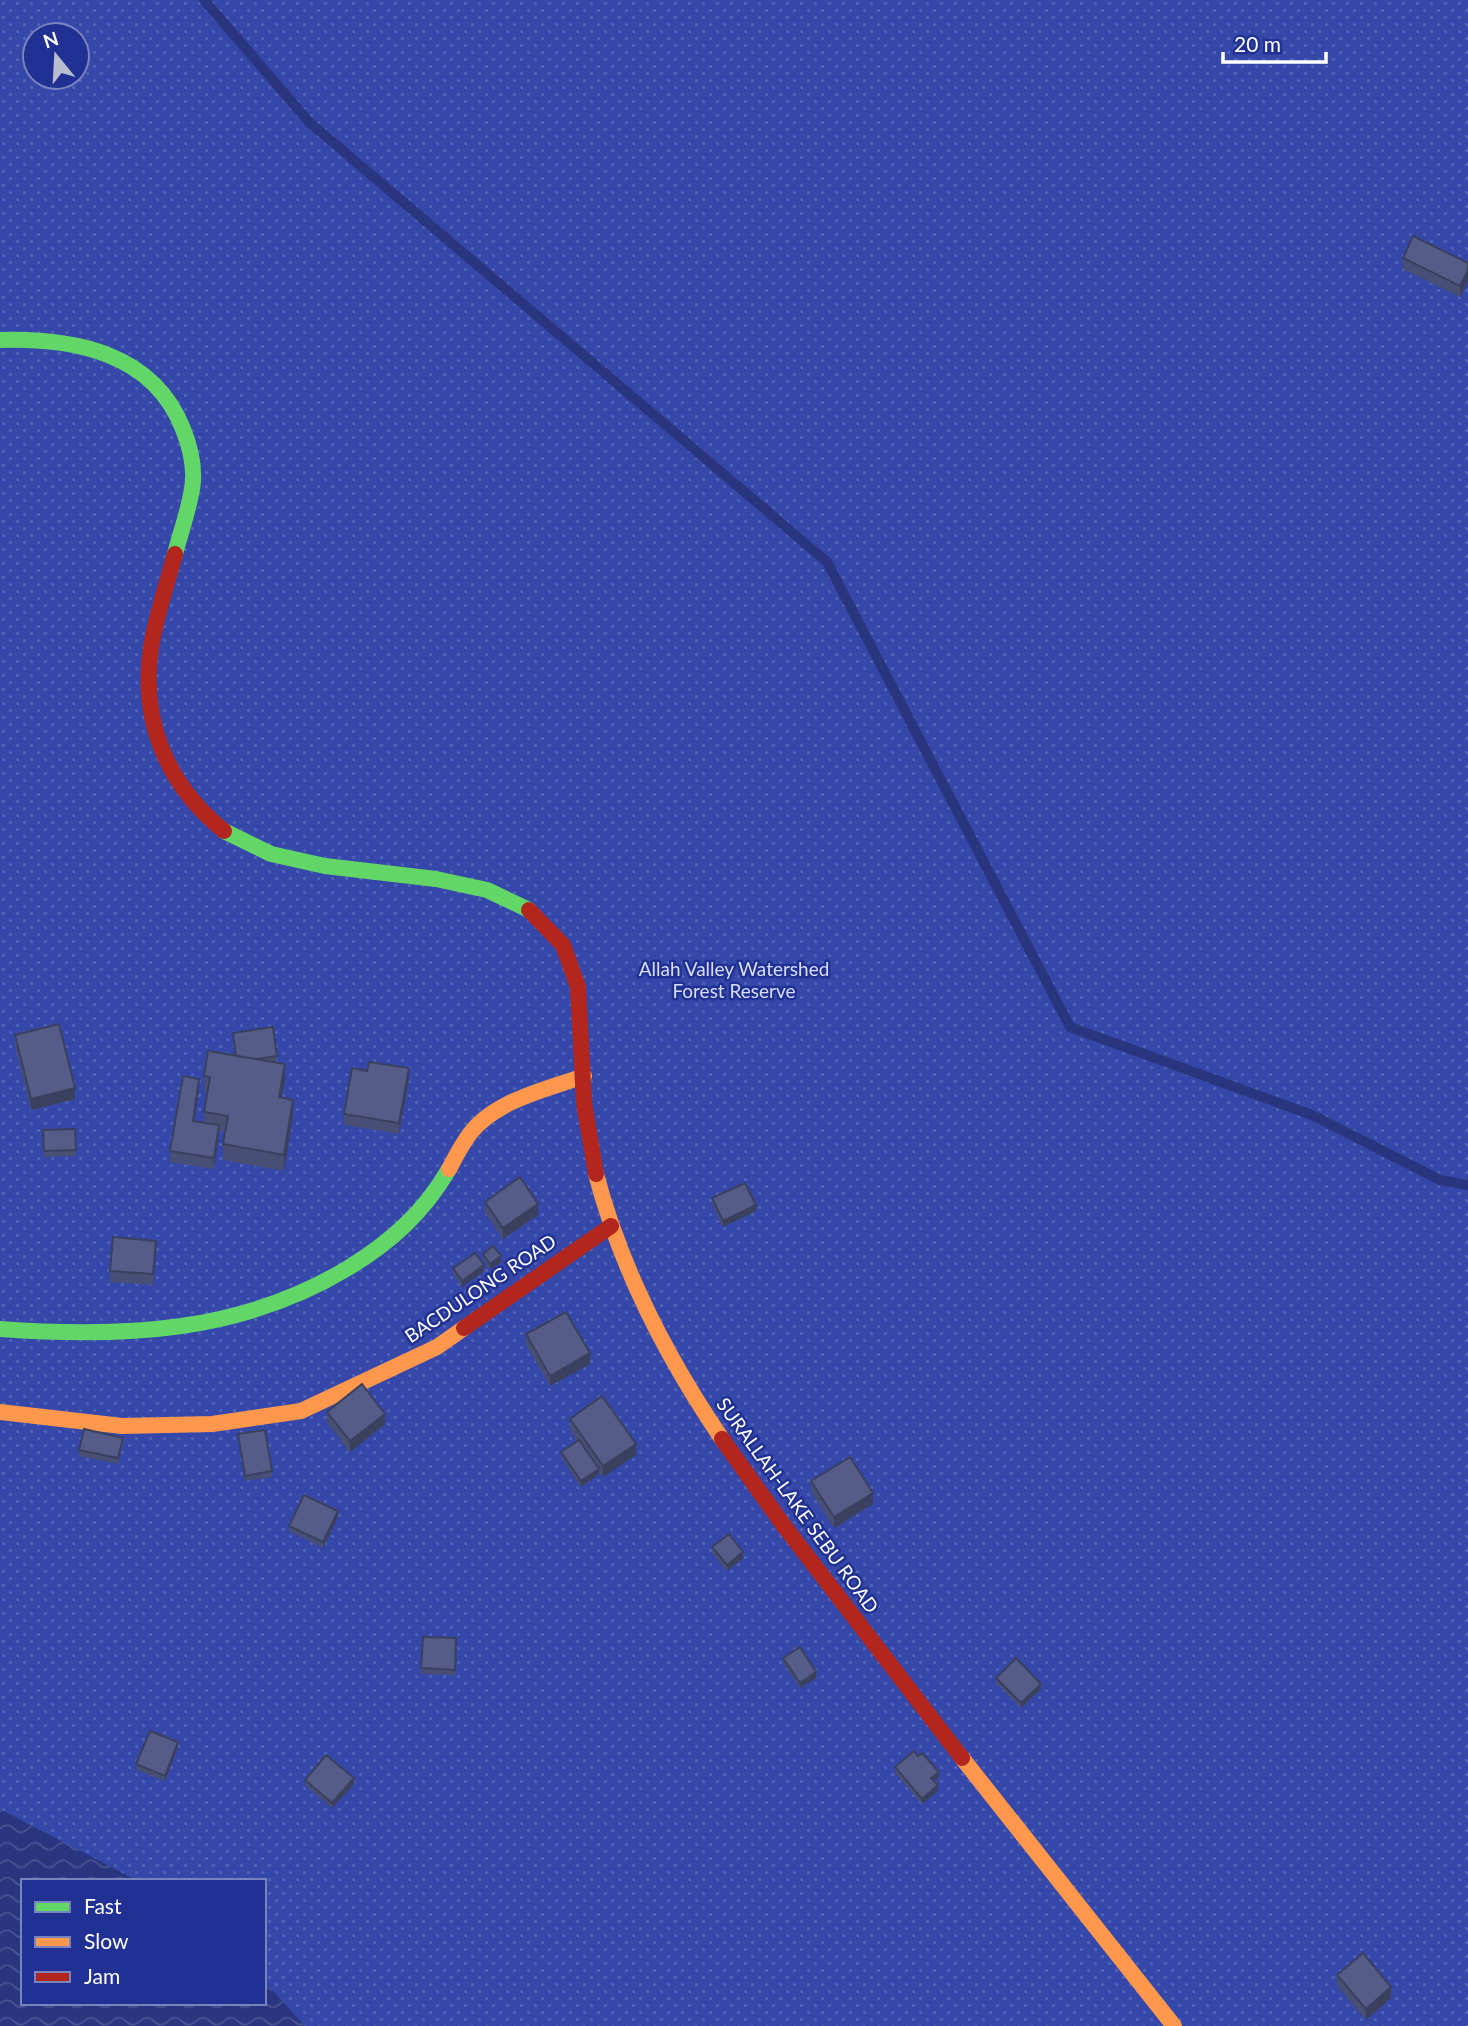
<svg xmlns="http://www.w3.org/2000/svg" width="1468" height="2026" font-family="Lato,sans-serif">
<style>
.park{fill:url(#park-dots);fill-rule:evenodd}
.water{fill:url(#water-waves)}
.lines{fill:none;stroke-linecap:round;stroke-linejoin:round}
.stream{stroke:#29357e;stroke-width:10}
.fast{stroke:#63d668;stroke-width:16}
.slow{stroke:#ff974d;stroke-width:16}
.jam{stroke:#b3261e;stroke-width:16}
.wall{fill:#484f74}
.shaded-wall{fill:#3b405e}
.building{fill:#545c87;stroke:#3b405e;stroke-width:2}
.labels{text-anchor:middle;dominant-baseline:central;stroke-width:5;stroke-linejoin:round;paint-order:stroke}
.park-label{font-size:19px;fill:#d8defa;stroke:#203193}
.street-label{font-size:19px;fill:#fff;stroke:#203193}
</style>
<defs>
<pattern id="park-dots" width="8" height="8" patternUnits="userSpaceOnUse" patternTransform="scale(1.75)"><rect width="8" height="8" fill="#3548a9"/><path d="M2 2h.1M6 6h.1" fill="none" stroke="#5363b6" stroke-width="1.8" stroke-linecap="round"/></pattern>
<pattern id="water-waves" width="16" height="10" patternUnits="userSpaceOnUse" patternTransform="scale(1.75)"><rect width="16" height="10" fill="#29357e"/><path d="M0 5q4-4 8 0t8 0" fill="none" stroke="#495391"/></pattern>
</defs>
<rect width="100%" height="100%" fill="#3a4379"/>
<path class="park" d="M0,0H1468V2026H0ZM35,35H77V77H35ZM23,1881H264V2003H23Z"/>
<path class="water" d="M0,1809L138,1881H23V2003H264V1981L305,2026H0Z"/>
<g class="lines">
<path class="stream" d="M204,0L309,122L827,562L1070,1027L1312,1115L1440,1180L1468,1185"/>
<path class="fast" d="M0,340C73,338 153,352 183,429C189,444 194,464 193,481C191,505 181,530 175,554
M224,831L271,854L325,866L436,879L487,890L529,910
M0,1329C122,1338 241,1333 348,1268C391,1242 424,1212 449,1169"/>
<path class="slow" d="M449,1169C456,1156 463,1142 472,1131C498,1100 547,1089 584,1076
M596,1174C621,1269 667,1358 722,1439
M0,1412L122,1426L212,1424L301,1411L437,1347L464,1328
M962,1758L1174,2026"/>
<path class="jam" d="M175,554C167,584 156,616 151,647C140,721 167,785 224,831
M529,910L563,945L578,987L584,1103L596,1174
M464,1328L611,1226
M722,1439L784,1526L962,1758"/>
</g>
<path class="wall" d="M1403,258L1468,263V281L1460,297L1403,269Z
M233,1033L277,1056V1062H274L285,1080L282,1098L293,1116L284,1171L223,1160V1144L225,1132L219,1131L214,1169L170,1162V1151L199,1089L194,1121L204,1123V1112L207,1092H204V1076L235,1056Z
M15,1035L75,1099L31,1110L15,1046Z
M409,1079L399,1134L344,1125V1114Z
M75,1129L76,1156L44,1157L43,1130Z
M712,1198L756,1211L723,1227L712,1204Z
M485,1202L538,1215L503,1239L485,1213Z
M156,1251L153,1285L110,1282V1271Z
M483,1254L501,1262L490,1270L483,1259Z
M453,1268L484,1271L462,1287L453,1274Z
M526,1334L590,1364L550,1386L526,1345Z
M327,1412L385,1424L350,1452L327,1423Z
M570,1419L636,1455L603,1477L599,1471V1474L581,1487L561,1457V1452L577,1441L570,1430Z
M238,1434L272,1471V1477L245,1481Z
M123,1443L118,1464L79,1456V1450Z
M811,1481L873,1504L834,1528L811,1492Z
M338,1517L323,1548L289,1531V1526Z
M712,1547L743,1558L727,1571L712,1553Z
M423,1637L456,1638L455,1675L421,1674Z
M783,1658L816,1678L800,1688L783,1663Z
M996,1678L1041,1689L1021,1708L996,1683Z
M178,1748L165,1781L136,1770V1764Z
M895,1767L939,1777L934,1781L938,1791L922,1804L895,1773Z
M305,1780L354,1784L332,1808L305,1785Z
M1337,1975L1391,1998L1366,2020L1337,1986Z"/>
<path class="shaded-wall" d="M1468,270V281L1460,297V286Z
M285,1064V1080L279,1113V1097Z
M409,1068V1079L399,1134V1123Z
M199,1079V1089L193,1132V1121Z
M75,1088V1099L31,1110V1099Z
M293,1100V1116L284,1171V1155Z
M219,1125V1136L214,1169V1158Z
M538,1204V1215L503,1239V1228Z
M756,1205V1211L723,1227V1221Z
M156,1241V1251L153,1285V1274Z
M501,1256V1262L490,1270V1264Z
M484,1265V1271L462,1287V1281Z
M590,1353V1364L550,1386V1376Z
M385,1414V1424L350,1452V1441Z
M636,1444V1455L603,1477V1466Z
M599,1469V1474L581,1487V1481Z
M873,1493V1504L834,1528V1517Z
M338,1511V1517L323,1548V1542Z
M743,1552V1558L727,1571V1565Z
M816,1672V1678L800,1688V1683Z
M1041,1684V1689L1021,1708V1703Z
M178,1742V1748L165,1781V1776Z
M939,1772V1777L931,1783V1778Z
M354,1778V1784L332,1808V1803Z
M938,1785V1791L922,1804V1799Z
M1391,1987V1998L1366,2020V2009Z"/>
<path class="building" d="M1413,236L1468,263V270L1460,286L1403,258Z
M59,1024L75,1088L31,1099L15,1035Z
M273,1027L277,1056L257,1059L236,1056L233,1033Z
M208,1051L285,1064L279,1097L293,1100L284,1155L223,1144L228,1116L204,1112L210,1077L204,1076Z
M369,1062L409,1068L399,1123L344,1114L352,1068L367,1071Z
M183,1076L199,1079L193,1121L219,1125L214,1158L170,1151Z
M75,1129L76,1150L44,1151L43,1130Z
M520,1177L538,1204L503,1228L485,1202Z
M745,1183L756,1205L723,1221L712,1198Z
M113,1237L156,1241L153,1274L110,1271Z
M493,1246L501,1256L490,1264L483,1254Z
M475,1253L484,1265L462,1281L453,1268Z
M566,1312L590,1353L550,1376L526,1334Z
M362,1384L385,1414L350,1441L327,1412Z
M602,1396L636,1444L603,1466L570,1419Z
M84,1429L123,1438L118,1458L79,1450Z
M265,1430L272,1471L245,1476L238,1434Z
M579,1440L599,1469L581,1481L561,1452Z
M850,1457L873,1493L834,1517L811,1481Z
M304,1495L338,1511L323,1542L289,1526Z
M729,1534L743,1552L727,1565L712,1547Z
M423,1637L456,1638L455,1670L421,1668Z
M800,1647L816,1672L800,1683L783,1658Z
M1016,1658L1041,1684L1021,1703L996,1678Z
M150,1731L178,1742L165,1776L136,1764Z
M914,1751L918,1756L922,1753L939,1772L931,1778L938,1785L922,1799L895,1767Z
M326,1755L354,1778L332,1803L305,1780Z
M1363,1953L1391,1987L1366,2009L1337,1975Z"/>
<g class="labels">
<g class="park-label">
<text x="734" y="968">Allah Valley Watershed<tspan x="734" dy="22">Forest Reserve</tspan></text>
</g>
<g class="street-label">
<text transform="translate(480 1288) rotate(-34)">BACDULONG ROAD</text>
<text transform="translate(798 1505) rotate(54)">SURALLAH-LAKE SEBU ROAD</text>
</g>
</g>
<rect x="21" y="1879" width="245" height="126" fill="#203193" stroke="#7983be" stroke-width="2"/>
<rect x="35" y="1902" width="35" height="10" fill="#63d668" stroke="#7983be" stroke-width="2"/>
<text x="84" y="1914" font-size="21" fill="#ffffff">Fast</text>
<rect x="35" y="1937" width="35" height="10" fill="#ff974d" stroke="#7983be" stroke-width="2"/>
<text x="84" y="1949" font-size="21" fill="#ffffff">Slow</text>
<rect x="35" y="1972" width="35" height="10" fill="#b3261e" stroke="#7983be" stroke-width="2"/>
<text x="84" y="1984" font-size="21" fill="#ffffff">Jam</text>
<g transform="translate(56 56) rotate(342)"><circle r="33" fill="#203193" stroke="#7983be" stroke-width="2"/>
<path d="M0-5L12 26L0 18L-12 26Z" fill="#babdd0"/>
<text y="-10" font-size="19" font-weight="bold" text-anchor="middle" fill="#ffffff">N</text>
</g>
<path d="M1223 52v10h103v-10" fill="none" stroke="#ffffff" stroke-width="3.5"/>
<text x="1234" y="52" font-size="21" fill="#ffffff" stroke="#203193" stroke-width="5" paint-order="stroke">20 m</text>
</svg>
